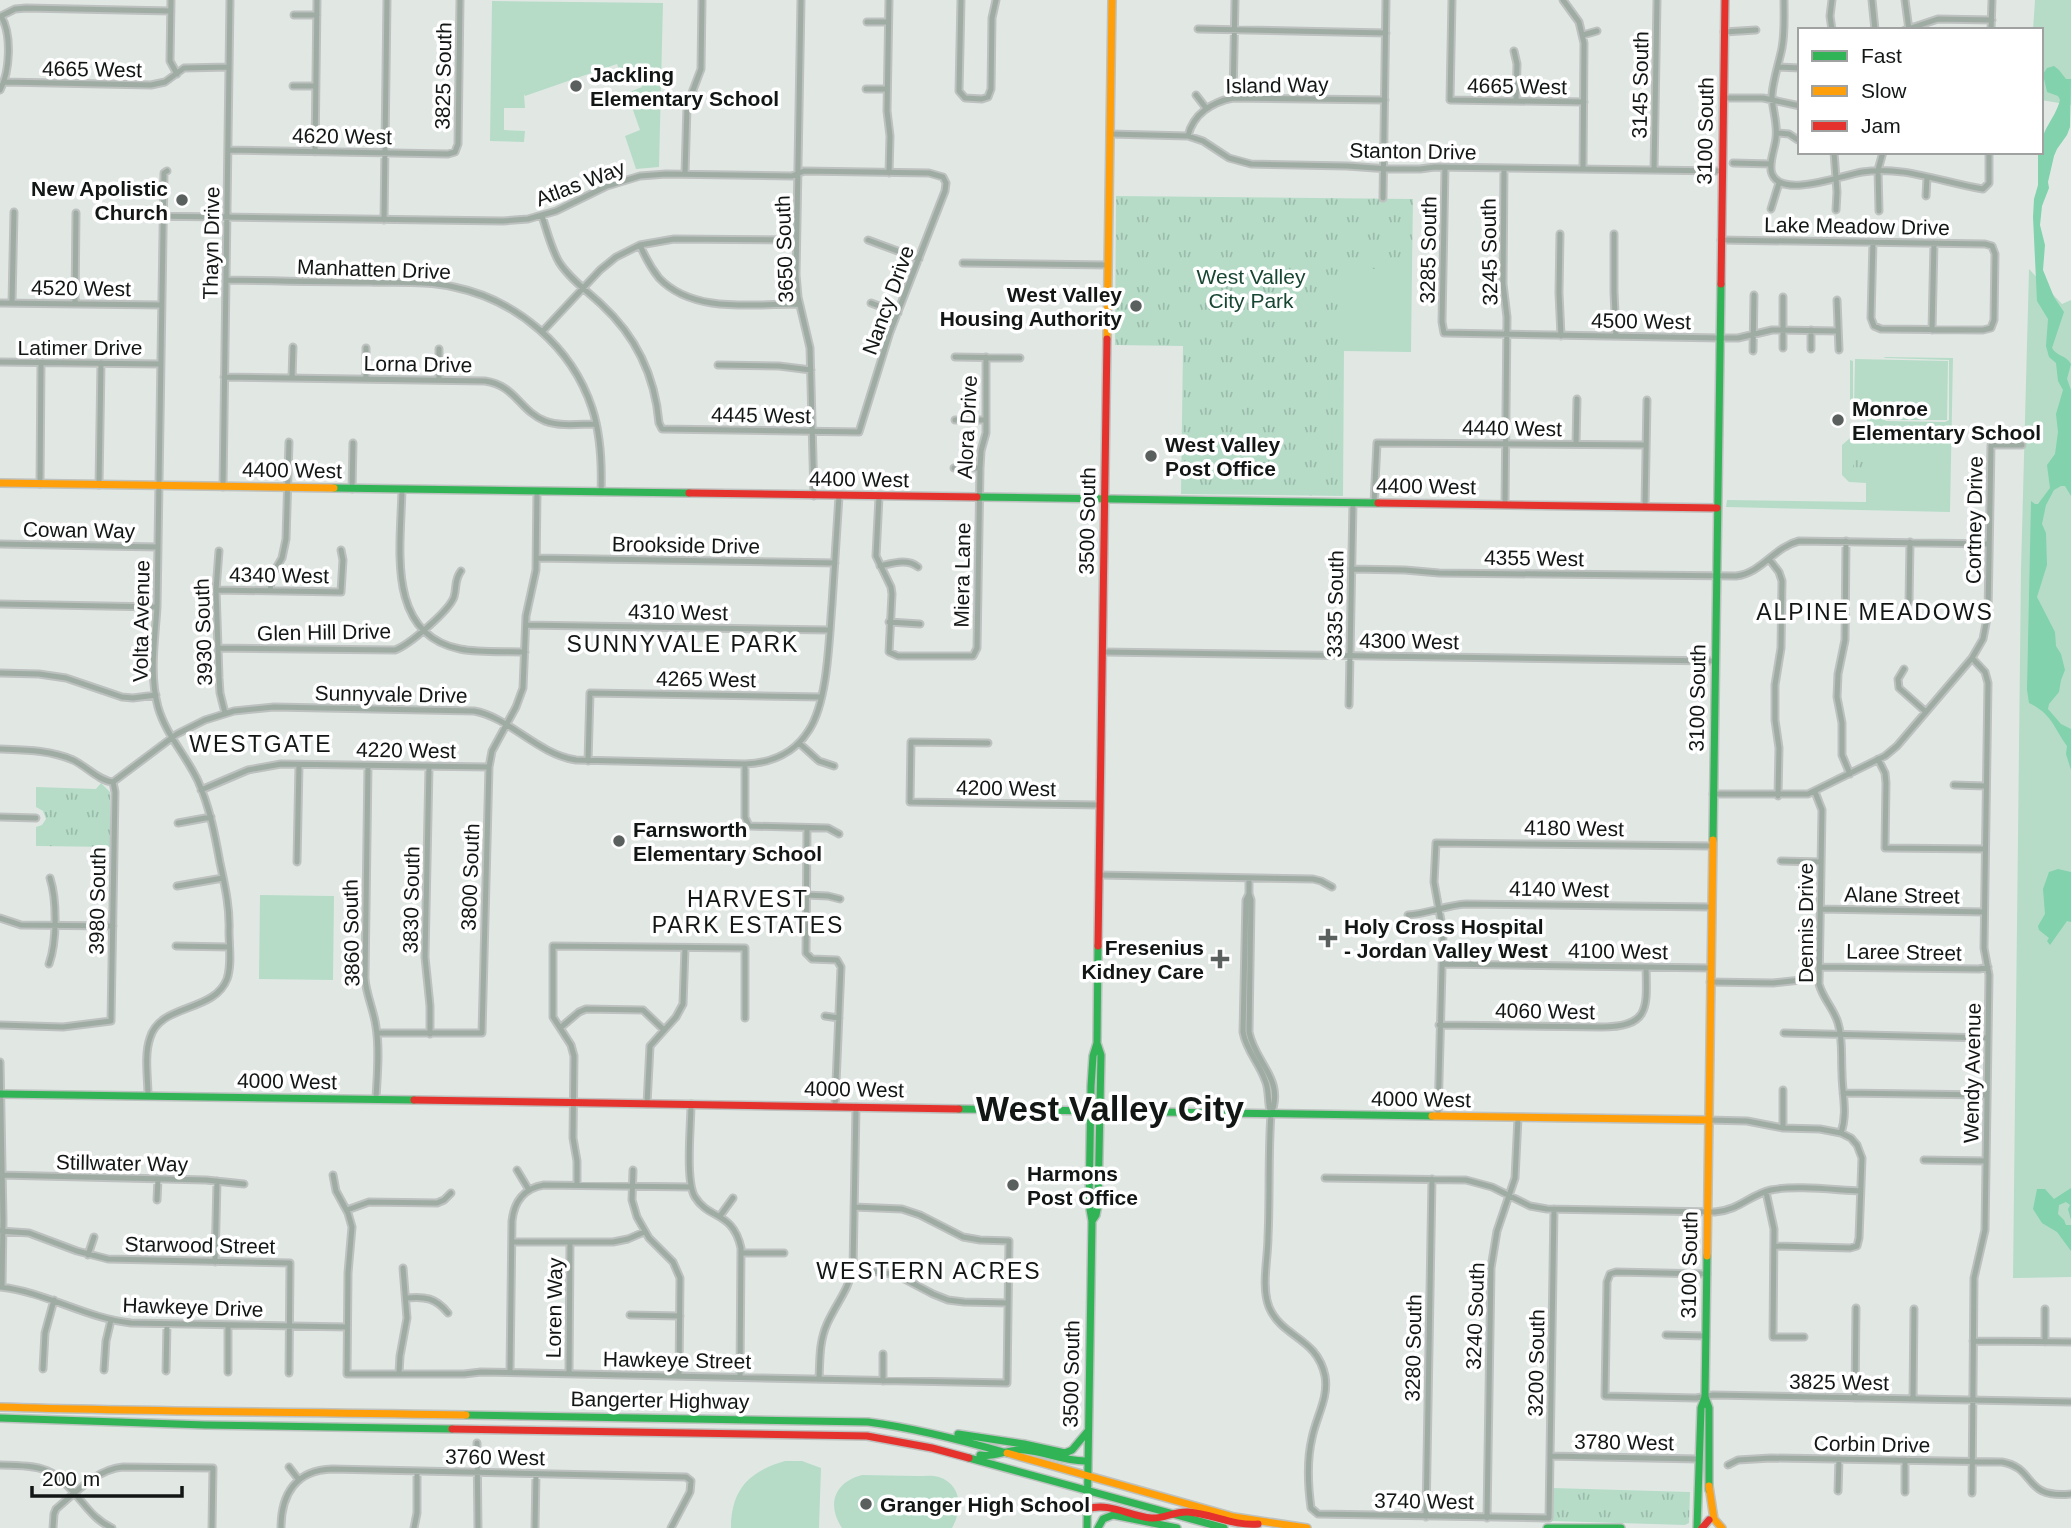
<svg xmlns="http://www.w3.org/2000/svg" width="2071" height="1528" font-family="Helvetica,sans-serif">
<style>
.grass{fill:#b6dcc8}
.park{fill:url(#park-tufts)}
.water{fill:#81d2ad}
.lines{fill:none;stroke-linecap:round;stroke-linejoin:round}
.street-casing{stroke:#bdc1bf;stroke-width:9}
.fast-casing{stroke:#bdc1bf;stroke-width:10}
.slow-casing{stroke:#bdc1bf;stroke-width:10}
.jam-casing{stroke:#bdc1bf;stroke-width:10}
.street{stroke:#9faca4;stroke-width:5}
.fast{stroke:#30b455;stroke-width:7}
.slow{stroke:#ff9f0a;stroke-width:7}
.jam{stroke:#e5322d;stroke-width:7}
.poi-dot{fill:#5a605d;stroke:#fff;stroke-width:2.5}
.labels{text-anchor:middle;dominant-baseline:central;stroke-width:7;stroke-linejoin:round;paint-order:stroke}
.street-label{font-size:21px;fill:#121614;stroke:#fff}
.poi-label{font-size:21px;font-weight:bold;fill:#121614;stroke:#fff;text-anchor:start}
.park-label{font-size:21px;fill:#184632;stroke:#fff}
.neighbourhood-label{font-size:23px;letter-spacing:2px;fill:#121614;stroke:#fff}
.town-label{font-size:35px;font-weight:bold;fill:#121614;stroke:#fff}
</style>
<defs>
<pattern id="park-tufts" width="24" height="20" patternUnits="userSpaceOnUse" patternTransform="scale(1.75)"><rect width="24" height="20" fill="#b6dcc8"/><path d="M3 7l-1-3M5 7V3M7 7l1-3M15 17l-1-3M17 17v-4M19 17l1-3" fill="none" stroke="#9bbcab"/></pattern>
</defs>
<rect width="100%" height="100%" fill="#e1e8e4"/>
<path class="grass" d="M2035,0H2071V105L2041,100V30H2033Z
M492,1L663,3L659,167L636,169L625,136L640,130L627,93L642,87L637,71L621,76L617,64L525,96L524,94L525,108H504V130L525,131L524,142L490,141Z
M1342,268L1412,269L1411,352L1342,351Z
M2029,269L2062,304L2071,300V1277L2013,1278L2021,569Z
M1884,357L1953,358L1950,512L1726,507L1727,500L1866,502V483L1849,482L1842,475V445L1850,438H1867V417H1850V360L1853,361V408L1873,409L1886,421L1945,422L1949,420V360L1885,358Z
M1855,359L1948,361L1947,420H1886L1873,408L1854,407Z
M260,895L334,896L333,980L259,979Z
M785,1461H802L821,1468L819,1528H731C731,1490 749,1471 785,1461Z
M862,1475C881,1475 899,1476 917,1476C924,1476 933,1475 939,1477C963,1485 962,1511 952,1528H842C826,1504 835,1482 862,1475Z"/>
<path class="park" d="M1116,196L1413,199L1412,269H1342V350L1344,351L1343,496L1181,494L1183,346L1115,345Z
M1853,447L1872,448L1871,476L1853,475Z
M101,783L110,792V847L36,846V827L42,825L46,819L43,811L36,807V787L96,789Z
M1553,1488L1690,1492L1689,1523L1685,1525L1552,1521Z"/>
<path class="water" d="M2054,66L2059,70L2066,79H2071L2070,127L2067,135L2057,149L2054,156L2048,182L2049,188L2042,206L2040,225L2045,245L2043,270L2054,297L2064,312L2052,348C2056,356 2066,355 2071,364L2067,379L2071,390V496L2065,486H2061L2054,490L2046,505L2042,524L2046,533L2047,565L2037,597L2055,632L2056,646L2061,654L2065,670L2061,680L2059,692L2049,704L2048,709L2061,724L2071,729V770L2066,754L2067,746C2054,728 2052,714 2029,703L2027,690L2031,501L2035,504H2038L2050,488L2047,465L2055,454L2058,432L2056,414L2063,390L2058,381L2056,363L2049,357L2046,346L2048,319L2037,301L2033,217L2034,199L2038,185V152H2041C2041,127 2054,122 2060,100L2058,96L2047,92L2043,74L2047,68Z
M2058,869L2071,872V922L2067,921L2050,945L2047,941L2049,938L2039,930L2038,926L2045,914L2043,889L2049,872Z
M2071,1188V1220L2068,1209L2070,1205L2066,1202L2059,1205L2058,1214L2064,1220L2066,1225H2071V1251L2057,1232L2042,1223L2033,1209L2037,1189H2045L2054,1199Z"/>
<g class="lines">
<g class="street-casing">
<path id="street" d="M171,0L170,61L177,74
M801,0L796,275L798,297L810,348L814,496
M889,0L887,111L890,136L889,173
M961,0L959,91L965,98L982,99L988,97L991,89L992,18L996,0
M1452,0L1450,100L1584,102
M1563,0L1579,22L1584,43L1583,169
M1784,0C1784,16 1785,32 1782,48C1779,63 1773,80 1772,95C1772,109 1778,123 1776,138C1775,149 1768,164 1772,174C1782,199 1843,175 1862,172C1902,165 1944,183 1983,189L1989,183V152
M1872,0L1875,30
M1905,0L1909,30
M294,15H317
M1,16L15,9L26,8L171,11
M867,22H888
M1198,29L1386,33
M1832,30L1830,16L1832,0
M1905,30L1938,19L1992,20
M1991,30L1992,0
M1724,32L1756,30
M1583,35L1597,31
M1514,51L1517,64L1516,101
M1778,67L1800,68
M4,82L151,85L165,82L184,68L229,67
M293,86H316
M866,89H887
M0,90C10,72 12,34 1,16
M1196,95L1206,108
M1233,98L1235,0
M1723,98H1763L1800,106
M1777,133L1789,134L1798,140
M1110,134L1188,136L1203,141L1229,158L1251,164L1347,166L1389,169H1420L1435,167L1722,171
M1188,136C1193,114 1212,102 1233,98L1385,100
M228,150L448,154L455,152L458,144L460,0
M315,152L317,0
M1834,152L1837,192L1836,210
M1733,163L1771,164
M1445,167L1442,322L1444,333L1720,338H1738L1772,330L1837,331
M1504,168L1503,284L1507,317L1505,505
M1654,170L1657,0
M685,174L687,106L701,69L702,0
M1926,196L1927,177
M1383,198L1386,0
M1771,209L1779,183
M1879,211L1878,170L1883,152
M140,214L149,216L503,221L528,219L556,211L607,186L640,176L666,174L792,176L804,171L929,173L943,177L946,183L945,191L890,332L859,432L662,429L659,423C655,376 636,336 601,304C587,291 569,278 559,262C551,248 547,231 542,216
M384,220L387,0
M1560,234L1559,293L1561,336
M1614,234V292L1616,336
M868,240L919,259
M1721,240L1985,244L1992,246L1995,254L1994,320L1991,328L1983,330L1881,329L1874,326L1871,318L1873,242
M640,245C645,257 651,268 659,278C693,314 754,304 799,304
M963,263L1108,265
M226,280C274,281 322,282 370,282C398,283 427,281 454,287C517,300 572,347 592,408C601,435 602,464 601,492
M1837,300L1839,350
M0,303L161,305
M12,303L14,212
M871,303L898,313
M75,304L76,213
M1932,330L1934,243
M542,332L600,270L616,257L640,245L674,239L796,240
M1783,348V297
M1811,349V330
M1753,351L1754,295
M955,357L1020,358
M0,362L160,364
M718,365L779,366L811,370
M224,377L485,381C515,385 520,411 545,421C561,427 580,424 596,424
M292,378L293,347
M366,379V348
M439,380V349
M955,420H986
M1576,444L1577,399
M954,468H980
M40,484L41,363
M99,485L101,363
M223,487L230,0
M352,489L353,443
M402,489C401,546 385,634 460,649C481,653 504,651 525,652
M879,497L876,556L891,587L892,594L889,652L898,656H973L977,648L980,468L981,451L986,433V357
M1374,503L1377,443L1646,445
M1645,507L1647,400
M1846,541L1845,640L1838,674L1837,697L1842,723V755L1850,774
M0,544L158,547
M219,551L216,590L219,678L220,693L225,713
M537,558L835,563
M1769,559L1779,572L1782,581L1781,648L1775,685V720L1779,748L1778,796
M880,566C893,563 908,558 918,567
M1351,569L1405,570L1439,573L1736,576C1762,573 1774,547 1799,541L1989,544
M216,590L341,592L343,560L341,550
M270,591L272,575L282,558L286,539L289,442
M1909,602L1910,542
M0,604L157,607
M889,622L920,624
M526,625L830,630
M218,648L395,650C409,645 449,611 454,597C457,587 454,580 461,571
M1103,652L1715,661
M1972,658L1985,672L1988,683L1984,948L1989,975L1985,1230L1974,1278L1972,1493
M1904,669L1898,679L1899,688L1926,712
M0,673L39,674L66,678L122,697L133,698L156,695
M1349,705L1353,503
M799,743L819,761L834,766
M988,743L911,742L910,802L1100,805
M0,749C25,750 50,750 73,760C86,766 99,781 113,782
M1878,759L1885,773L1886,783L1885,848L1985,849
M588,761L590,693L821,697
M745,764V817L749,826L828,828L839,834
M368,766L365,978C366,995 374,1010 376,1027C380,1050 377,1076 376,1099
M429,767L425,957L430,1006V1034
M113,782L177,734L205,720L234,711L274,707L474,711C509,717 537,754 576,760L745,764C771,763 795,753 809,730C828,701 829,639 832,604C834,568 837,532 839,496
M1954,785L1986,786
M201,790L248,770L281,764L489,767
M1815,792L1822,810L1819,984C1823,999 1834,1009 1838,1023C1843,1039 1841,1056 1842,1073C1842,1094 1848,1112 1841,1133
M1713,794H1808L1885,756L1897,746L1972,658L1983,639L1988,613L1991,445H2022
M0,817L36,818
M178,823L211,817
M807,828L806,953L812,959L837,960L841,967L835,1106
M1781,861L1821,862
M297,862L299,765
M1099,875L1313,879L1321,881L1332,887
M1249,878V894L1251,900L1249,1032C1255,1063 1285,1079 1271,1114C1268,1155 1270,1196 1268,1237C1268,1259 1261,1286 1269,1307C1282,1338 1317,1337 1325,1376C1329,1398 1316,1417 1312,1438C1307,1459 1308,1486 1311,1508L1318,1514L1549,1518L1554,1209
M177,886L223,878
M1249,894L1246,900L1243,1032C1246,1050 1259,1063 1265,1080C1270,1091 1267,1103 1271,1114
M806,895L828,896L840,899
M1820,909L1984,912
M1408,915C1428,914 1446,905 1466,904L1711,907
M0,918L21,925L113,926
M176,946L229,947
M49,964C57,942 57,900 50,878
M1442,964L1710,968
M1819,967L1979,969L1988,967
M1710,982L1773,983L1819,978
M825,1016L839,1018
M0,1025L63,1027L111,1021L115,792L113,782
M1439,1025L1601,1027C1650,1027 1647,1008 1646,967
M560,1028L579,1012L586,1009L643,1010L664,1030
M377,1033H482L489,767L492,751L516,707L523,688L526,616L536,570L537,491
M1784,1033L1988,1038
M0,1062L3,1220L2,1287
M1843,1093L1987,1095
M148,1096C148,1078 144,1055 150,1038C160,1003 214,1013 227,979C232,965 229,946 229,931C230,908 225,886 220,863C215,835 210,808 198,781C186,755 166,735 158,707C149,674 155,640 157,607L164,173L167,171
M647,1104L650,1046L676,1017L683,1004L685,948
M691,1104C691,1125 685,1181 695,1197C709,1220 733,1211 741,1248L740,1376
M1438,1116L1443,932L1434,882L1436,843L1712,846
M1708,1120L1747,1121L1783,1128L1820,1129L1841,1133L1851,1138L1857,1145L1862,1158L1859,1238L1857,1246L1850,1248L1775,1246
M1783,1128V1090
M1924,1160L1986,1161
M517,1170L529,1190
M633,1170L632,1200L637,1217L649,1238L673,1262L680,1278L679,1375
M0,1175L206,1180L244,1184
M333,1175L336,1191L348,1213L352,1227L348,1273L347,1374H464L481,1372L1007,1383L1009,1241L980,1240L963,1237L920,1215L902,1209L854,1207
M1325,1178L1466,1180L1492,1187L1530,1206L1547,1209L1715,1212C1740,1210 1749,1195 1771,1190C1795,1185 1835,1190 1860,1191
M577,1185V1161L573,1138L574,1056L571,1045L553,1017V946L745,948V1018
M1766,1192L1774,1229L1773,1337H1804
M157,1200L158,1179
M347,1210L369,1202L437,1203L444,1200L451,1193
M720,1216L733,1198
M0,1231L29,1233L77,1251L108,1259L290,1263L289,1373
M512,1242H613L628,1239L644,1232
M741,1253H784
M88,1255L94,1237
M215,1262L217,1181
M853,1268L897,1275L933,1294L948,1300L964,1302L1008,1303
M1707,1274L1616,1272L1610,1274L1607,1282L1605,1396L1696,1398L1713,1395L2071,1402
M0,1287C46,1292 85,1318 131,1323L347,1327
M406,1298C425,1296 436,1298 448,1313
M630,1315L680,1316
M1666,1335L1706,1336
M1973,1341L2071,1342
M2045,1342V1309
M43,1369L45,1333L54,1300
M104,1370L106,1341L111,1320
M166,1371L167,1324
M228,1372V1325
M510,1372L512,1221C514,1202 524,1188 544,1185L691,1187
M399,1373L400,1356L407,1318L403,1268
M569,1373L570,1242
M819,1379C820,1360 819,1342 827,1324C836,1304 849,1289 853,1268L856,1107
M883,1381V1354
M1855,1398L1856,1308
M1913,1399L1914,1309
M477,1443L478,1528
M1550,1456L1698,1459
M0,1465C45,1466 53,1467 82,1502C91,1513 99,1522 112,1528
M1728,1465L1738,1460L1771,1458L2002,1462C2037,1468 2022,1499 2071,1494
M289,1467L299,1480
M1838,1491L1839,1459
M1905,1492V1460
M1426,1517L1432,1179
M1487,1518L1491,1268L1497,1231L1515,1178L1518,1118
M53,1528L54,1514L56,1509C75,1493 97,1469 123,1467L213,1468L212,1528
M281,1528C281,1494 296,1470 332,1469L686,1477L691,1481L690,1492L671,1528
M414,1528L417,1513V1471
M535,1528L536,1474"/>
</g>
<g class="fast-casing">
<path id="fast" d="M334,488L689,493
M977,497L1378,503
M1713,840L1721,284
M0,1094L414,1100
M959,1109L1432,1116
M1092,1221L1096,1215L1098,1205L1101,1055L1097,1043
M1705,1397L1709,1408V1490
M466,1415L868,1422C915,1428 961,1440 1007,1453
M0,1418L205,1425L452,1429
M958,1434L1024,1444L1065,1453L1072,1450L1088,1431
M980,1455C996,1458 1009,1448 1025,1450C1047,1452 1065,1462 1087,1461
M969,1458L1224,1528
M1087,1528L1092,1221L1089,1204L1091,1086L1093,1056L1097,1043L1098,946
M1098,1528L1103,1519L1113,1515L1177,1528
M1547,1528H1621
M1697,1528L1701,1408L1705,1397L1707,1256"/>
</g>
<g class="slow-casing">
<path id="slow" d="M1107,339L1112,0
M0,483L334,488
M1432,1116L1708,1120
M1707,1256L1713,840
M0,1407C155,1412 310,1412 466,1415
M1007,1453L1234,1517L1307,1528
M1709,1486L1714,1519L1722,1528"/>
</g>
<g class="jam-casing">
<path id="jam" d="M1721,284L1725,0
M689,493L977,497
M1378,503L1717,508
M1098,946L1107,339
M414,1100L959,1109
M452,1429L867,1436L932,1448L969,1458
M1087,1509C1110,1502 1129,1516 1151,1518C1164,1519 1175,1511 1188,1512C1213,1514 1233,1526 1258,1524
M1702,1528L1709,1520"/>
</g>
<use href="#street" class="street"/>
<use href="#fast" class="fast"/>
<use href="#slow" class="slow"/>
<use href="#jam" class="jam"/>
</g>
<g class="poi-dot">
<circle cx="576" cy="86" r="7"/>
<circle cx="182" cy="200" r="7"/>
<circle cx="1136" cy="306" r="7"/>
<circle cx="1838" cy="420" r="7"/>
<circle cx="1151" cy="456" r="7"/>
<circle cx="619" cy="841" r="7"/>
<path d="M1324.5 927.5h7v7h7v7h-7v7h-7v-7h-7v-7h7z"/>
<path d="M1216.5 948.5h7v7h7v7h-7v7h-7v-7h-7v-7h7z"/>
<circle cx="1013" cy="1185" r="7"/>
<circle cx="866" cy="1504" r="7"/>
</g>
<g class="labels">
<g class="street-label">
<text transform="translate(92 69) rotate(1)">4665 West</text>
<text transform="translate(443 76) rotate(-89)">3825 South</text>
<text transform="translate(1277 85) rotate(-1)">Island Way</text>
<text transform="translate(1640 85) rotate(-89)">3145 South</text>
<text transform="translate(1517 86) rotate(1)">4665 West</text>
<text transform="translate(1705 131) rotate(-89)">3100 South</text>
<text transform="translate(342 136) rotate(1)">4620 West</text>
<text transform="translate(1413 151) rotate(1)">Stanton Drive</text>
<text transform="translate(580 183) rotate(-21)">Atlas Way</text>
<text transform="translate(1857 226) rotate(1)">Lake Meadow Drive</text>
<text transform="translate(211 243) rotate(-89)">Thayn Drive</text>
<text transform="translate(784 249) rotate(-92)">3650 South</text>
<text transform="translate(1428 250) rotate(-89)">3285 South</text>
<text transform="translate(1489 252) rotate(-91)">3245 South</text>
<text transform="translate(374 269) rotate(2)">Manhatten Drive</text>
<text transform="translate(81 288) rotate(1)">4520 West</text>
<text transform="translate(888 300) rotate(-70)">Nancy Drive</text>
<text transform="translate(1641 321) rotate(1)">4500 West</text>
<text x="80" y="347">Latimer Drive</text>
<text transform="translate(418 364) rotate(1)">Lorna Drive</text>
<text transform="translate(761 415) rotate(1)">4445 West</text>
<text transform="translate(967 427) rotate(-87)">Alora Drive</text>
<text transform="translate(1512 428) rotate(1)">4440 West</text>
<text transform="translate(292 470) rotate(1)">4400 West</text>
<text transform="translate(859 479) rotate(1)">4400 West</text>
<text transform="translate(1426 486) rotate(1)">4400 West</text>
<text transform="translate(1974 520) rotate(-89)">Cortney Drive</text>
<text transform="translate(1087 521) rotate(-89)">3500 South</text>
<text transform="translate(79 530) rotate(1)">Cowan Way</text>
<text transform="translate(686 545) rotate(1)">Brookside Drive</text>
<text transform="translate(1534 558) rotate(1)">4355 West</text>
<text transform="translate(279 575) rotate(1)">4340 West</text>
<text transform="translate(962 575) rotate(-89)">Miera Lane</text>
<text transform="translate(1335 604) rotate(-89)">3335 South</text>
<text transform="translate(678 612) rotate(1)">4310 West</text>
<text transform="translate(141 621) rotate(-89)">Volta Avenue</text>
<text transform="translate(203 632) rotate(-92)">3930 South</text>
<text transform="translate(324 632) rotate(-1)">Glen Hill Drive</text>
<text transform="translate(1409 641) rotate(1)">4300 West</text>
<text transform="translate(706 679) rotate(1)">4265 West</text>
<text transform="translate(391 694) rotate(1)">Sunnyvale Drive</text>
<text transform="translate(1697 698) rotate(-89)">3100 South</text>
<text transform="translate(406 750) rotate(1)">4220 West</text>
<text transform="translate(1006 788) rotate(1)">4200 West</text>
<text transform="translate(1574 828) rotate(1)">4180 West</text>
<text transform="translate(470 877) rotate(-88)">3800 South</text>
<text transform="translate(1559 889) rotate(1)">4140 West</text>
<text transform="translate(1902 895) rotate(1)">Alane Street</text>
<text transform="translate(411 900) rotate(-89)">3830 South</text>
<text transform="translate(97 901) rotate(-89)">3980 South</text>
<text transform="translate(1805 923) rotate(-90)">Dennis Drive</text>
<text transform="translate(351 933) rotate(-91)">3860 South</text>
<text transform="translate(1618 951) rotate(1)">4100 West</text>
<text transform="translate(1904 952) rotate(1)">Laree Street</text>
<text transform="translate(1545 1011) rotate(1)">4060 West</text>
<text transform="translate(1972 1073) rotate(-89)">Wendy Avenue</text>
<text transform="translate(287 1081) rotate(1)">4000 West</text>
<text transform="translate(854 1089) rotate(1)">4000 West</text>
<text transform="translate(1421 1099) rotate(1)">4000 West</text>
<text transform="translate(122 1163) rotate(1)">Stillwater Way</text>
<text transform="translate(200 1245) rotate(1)">Starwood Street</text>
<text transform="translate(1689 1265) rotate(-89)">3100 South</text>
<text transform="translate(193 1307) rotate(2)">Hawkeye Drive</text>
<text transform="translate(554 1308) rotate(-89)">Loren Way</text>
<text transform="translate(1475 1316) rotate(-88)">3240 South</text>
<text transform="translate(1413 1348) rotate(-89)">3280 South</text>
<text transform="translate(677 1360) rotate(1)">Hawkeye Street</text>
<text transform="translate(1536 1363) rotate(-89)">3200 South</text>
<text transform="translate(1071 1374) rotate(-89)">3500 South</text>
<text transform="translate(1839 1382) rotate(1)">3825 West</text>
<text transform="translate(660 1400) rotate(1)">Bangerter Highway</text>
<text transform="translate(1624 1442) rotate(1)">3780 West</text>
<text transform="translate(1872 1444) rotate(1)">Corbin Drive</text>
<text transform="translate(495 1457) rotate(1)">3760 West</text>
<text transform="translate(1424 1501) rotate(1)">3740 West</text>
</g>
<g class="poi-label">
<text x="590" y="74">Jackling<tspan x="590" dy="24">Elementary School</tspan></text>
<text x="168" y="188" text-anchor="end">New Apolistic<tspan x="168" dy="24">Church</tspan></text>
<text x="1122" y="294" text-anchor="end">West Valley<tspan x="1122" dy="24">Housing Authority</tspan></text>
<text x="1852" y="408">Monroe<tspan x="1852" dy="24">Elementary School</tspan></text>
<text x="1165" y="444">West Valley<tspan x="1165" dy="24">Post Office</tspan></text>
<text x="633" y="829">Farnsworth<tspan x="633" dy="24">Elementary School</tspan></text>
<text x="1344" y="926">Holy Cross Hospital<tspan x="1344" dy="24">- Jordan Valley West</tspan></text>
<text x="1204" y="947" text-anchor="end">Fresenius<tspan x="1204" dy="24">Kidney Care</tspan></text>
<text x="1027" y="1173">Harmons<tspan x="1027" dy="24">Post Office</tspan></text>
<text x="880" y="1504">Granger High School</text>
</g>
<g class="park-label">
<text x="1251" y="276">West Valley<tspan x="1251" dy="24">City Park</tspan></text>
</g>
<g class="neighbourhood-label">
<text x="1875" y="612">ALPINE MEADOWS</text>
<text x="683" y="644">SUNNYVALE PARK</text>
<text x="261" y="744">WESTGATE</text>
<text x="748" y="899">HARVEST<tspan x="748" dy="26">PARK ESTATES</tspan></text>
<text x="929" y="1271">WESTERN ACRES</text>
</g>
<g class="town-label">
<text x="1110" y="1108">West Valley City</text>
</g>
</g>
<rect x="1798" y="28" width="245" height="126" fill="#ffffff" stroke="#a0a2a1" stroke-width="2"/>
<rect x="1812" y="51" width="35" height="10" fill="#30b455" stroke="#a0a2a1" stroke-width="2"/>
<text x="1861" y="63" font-size="21" fill="#121614">Fast</text>
<rect x="1812" y="86" width="35" height="10" fill="#ff9f0a" stroke="#a0a2a1" stroke-width="2"/>
<text x="1861" y="98" font-size="21" fill="#121614">Slow</text>
<rect x="1812" y="121" width="35" height="10" fill="#e5322d" stroke="#a0a2a1" stroke-width="2"/>
<text x="1861" y="133" font-size="21" fill="#121614">Jam</text>
<path d="M32 1486v10h150v-10" fill="none" stroke="#121614" stroke-width="3.5"/>
<text x="42" y="1486" font-size="21" fill="#121614" stroke="#ffffff" stroke-width="5" paint-order="stroke">200 m</text>
</svg>
